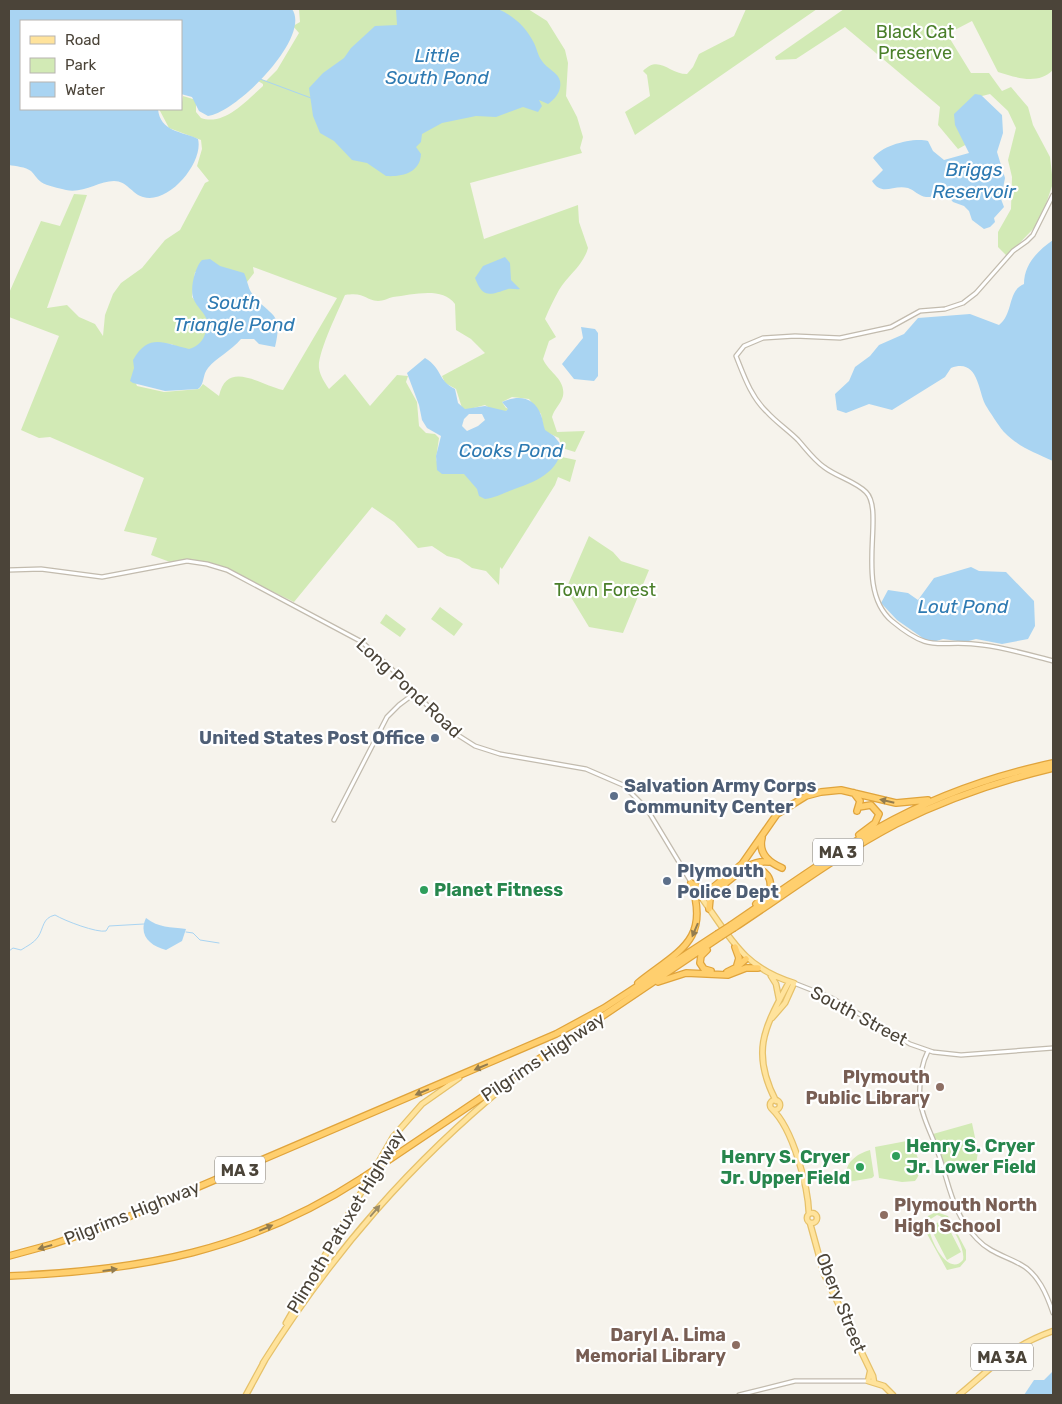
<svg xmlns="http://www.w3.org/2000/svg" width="1062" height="1404" font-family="Rubik,sans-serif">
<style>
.green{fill:#d2eab5;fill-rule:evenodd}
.water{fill:#a9d4f2;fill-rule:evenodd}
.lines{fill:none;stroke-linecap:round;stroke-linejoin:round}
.stream{stroke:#a9d4f2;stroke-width:1}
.minor-casing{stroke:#c2bbae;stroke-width:5.5}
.major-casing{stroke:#e6c16a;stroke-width:7}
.highway-casing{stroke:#e0a43c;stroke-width:8}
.minor{stroke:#fff;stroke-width:3}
.major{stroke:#ffe39c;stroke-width:4.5}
.highway{stroke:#ffcf6e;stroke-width:5.5}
.highway-bridge-casing{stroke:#e0a43c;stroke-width:8;stroke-linecap:butt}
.highway-bridge{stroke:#ffcf6e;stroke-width:5.5}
.oneway{fill:#937c4e}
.oneway2{fill:#9c8c66}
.service-dot{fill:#5c6f8a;stroke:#fff;stroke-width:2}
.leisure-dot{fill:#2e9e5b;stroke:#fff;stroke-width:2}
.education-dot{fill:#8d6e63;stroke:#fff;stroke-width:2}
.labels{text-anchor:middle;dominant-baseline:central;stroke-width:4.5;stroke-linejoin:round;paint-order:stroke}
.shield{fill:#fff;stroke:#817c74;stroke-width:1}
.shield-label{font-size:16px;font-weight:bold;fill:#4b4439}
.park-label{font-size:18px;fill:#4a7f2a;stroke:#fff}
.street-label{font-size:18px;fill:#4b4439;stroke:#fff}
.service-label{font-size:18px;font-weight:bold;fill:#4e5e75;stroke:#fff;text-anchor:start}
.leisure-label{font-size:18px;font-weight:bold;fill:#27864d;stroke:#fff;text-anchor:start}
.education-label{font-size:18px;font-weight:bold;fill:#785e54;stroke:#fff;text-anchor:end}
.water-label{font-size:19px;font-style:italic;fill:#2e7ab2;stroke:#fff}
</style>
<rect width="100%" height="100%" fill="#f6f3ec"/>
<path class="green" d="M299,9H528L547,21L565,50L568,63L566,96L577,117L583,137L580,148L582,153L470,183L484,239L578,205L579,222L588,248C583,266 568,275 559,290C554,299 549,309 545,319L556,337L549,341L543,359C548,372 566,379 563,396C561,404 554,409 552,417L557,432L585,431L575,452L562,448L559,438L544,431L541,414L529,399L512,397L502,402L506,408L511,409C503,414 492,410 485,405L466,410L462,408L456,389L445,383L442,376L485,353L471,339L456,330L455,304C442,286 412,295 393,297C388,298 384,301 378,301C364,300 366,292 345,295C339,309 317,354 319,368C320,376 325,383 329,389L345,374L370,406L397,375L408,376L406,382L417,402L419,426L426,433L435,434L439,438L436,459L439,467L465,473L481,493L557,456L576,460L570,482L558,477L555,485L502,569L500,567L499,585L486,571L472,568L459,559L447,556L432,546L418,548L394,522L372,507L294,602L218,565L186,561L170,562L151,555L157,538L124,531L144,478L50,437L39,438L21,430L59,336L9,317V293L41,221L60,226L74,194L87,195L47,308L67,305L79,317L95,324L103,336L105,315L113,294L121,283L142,268L165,240L180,230L205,183L209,181L197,166L202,149L201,140L169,128L159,109H181L183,96L196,100V112L201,118C225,126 247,100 263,86V84L258,81L259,78L266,81L277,70L299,33L293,26L300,22ZM253,267L337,298L283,390C260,385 227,359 219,396L203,384L199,389L164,392L137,386L135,381L153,343L171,344L188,351L195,349L206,339L208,320L205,313L192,297L195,272L247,282L254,273Z
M746,9H817L635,135L625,112L650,96L647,75L643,71C659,54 669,74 687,74L693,67L699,54L734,36Z
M844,9H1053V70C1038,85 1017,78 998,72L972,21L947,34L971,73H989L1002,91L1011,87L1028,107L1033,125L1050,157L1053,183L1043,213L1035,227L1007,256L998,247V232L1011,209L1012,177L1008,160L1016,128L1008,111L990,94L974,98L967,144L958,149L938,125L940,107L845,27L796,59L776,60L775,57Z
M589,536L613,552L621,561L649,570L623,633L589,627L566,589Z
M440,607L463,624L454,636L431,619Z
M386,614L406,629L400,637L380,623Z
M972,1123L978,1152L976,1164L947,1171L933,1134Z
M912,1140C915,1152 925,1170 915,1181L902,1182L879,1178L875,1147Z
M870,1150L874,1176L872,1178L848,1182C841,1166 855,1154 870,1150Z
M936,1212L948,1216L966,1250V1260L960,1267L947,1270L921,1223L925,1222L928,1216ZM937,1215C949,1217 966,1249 963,1260C947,1279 925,1232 929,1220Z
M944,1219L961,1252L947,1260L930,1227Z"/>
<path class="water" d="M9,9H292C312,37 236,113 208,116L199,111L192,97L181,94V21H21V109H158C160,132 182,131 198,139C204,162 169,205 143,197C132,194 127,181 114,181C99,181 82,194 66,190C59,188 47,186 41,182C37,179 34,174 31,171C26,167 15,166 9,165Z
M396,9H498C514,16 526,27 534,43C537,49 538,56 542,61C546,68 559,73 560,81C562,91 555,99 548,104L539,100L542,106L538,112L523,107L496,117L476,116L442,123L422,134L421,142L416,147L421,154C420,173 402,177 386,176L367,163L352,160L334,141L320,133L313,116L309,88L323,73L344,58L351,48L375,26L397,25Z
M975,94L981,95L1002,115L1003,133L997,152L1005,178L1001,199L1004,207L994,218L995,222L990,227L984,229L972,220L969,211L964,206L953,202L944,191C938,192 933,198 926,197C919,196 914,190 908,188C893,184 882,197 872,181L883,170L873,158C882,145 914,137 928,141L933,151L944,160L969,153L955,125L954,114Z
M1053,240V461C1034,452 1020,448 1004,432C1001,429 987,408 985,404C978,390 978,358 951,368L945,377L892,410L869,404L846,413L837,410L835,394L849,381L855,367L870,356L879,345L904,334L918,318L970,314L999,325C1014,313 1007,291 1024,284C1024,265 1037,251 1053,240Z
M505,257L510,263L511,280L520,289C516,290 512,288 508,289C490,295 483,299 475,278L483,266Z
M210,259L220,266L244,273C247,279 248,287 251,292C269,318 284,309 275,347L259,344L254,339H241C231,351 217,357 208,368C202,375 205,384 198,389L165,391L133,383L130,381L134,368L133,360C149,332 165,344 189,349C203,345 207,334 207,320C204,312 197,307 194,300C189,290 195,267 202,260Z
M581,327L595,329L598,333V376L594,381L574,379L562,364L583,338Z
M425,358C443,369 437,380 455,389L458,403L465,409L485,406L506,411L508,409L502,402C518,395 534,396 541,415C543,420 543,425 545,430L554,436L561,445C562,472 533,483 512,490C503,493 495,498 485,499L479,496L477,489L464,474H442L437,470L436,456L441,436L427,428L422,420L419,405L407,373ZM469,414H482L485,420L478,426L467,431L462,426L464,419Z
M971,567L979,571L1006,572L1034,601L1035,626L1028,639L1002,644L976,639L965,642L943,639L933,642L927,641L897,620L881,603L888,590L908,593L918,600L934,578Z
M146,918C159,928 170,927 186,929L182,941L166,950C150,946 138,935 146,918Z
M1053,1371V1395H1024L1034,1380H1044Z"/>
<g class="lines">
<path class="stream" d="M260,79L311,98
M186,932L193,933L200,940L219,943
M9,951L13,948L21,950C27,946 34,943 38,937C44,928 42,918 55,915C65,921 97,933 106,931L109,926L144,924"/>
<g class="minor-casing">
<path id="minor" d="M1053,195L1033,235L1027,241L1013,251L976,293L963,303L945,309L920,311L891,327L840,338L795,336L763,338L744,346L736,356C744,376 751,397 767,412C776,422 788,430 798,440C806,449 814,460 824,467C837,477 855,481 866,492C886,512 853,588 892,621C934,656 938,638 983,645C1007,648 1030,655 1053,661
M9,570L41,569L102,577L187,561L207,564L227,570L362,642L396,673L453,732L475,746L500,754L586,769L623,785L647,809L691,882
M334,820L387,717L399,705L415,693
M794,983L832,998L910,1044L933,1052L961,1055L1053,1048
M928,1051C921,1065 919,1083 920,1099C921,1116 932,1134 937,1150C950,1184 950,1210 977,1239C989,1252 1005,1256 1020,1264C1038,1273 1047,1295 1053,1313
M739,1395L795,1381H868"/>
</g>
<g class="major-casing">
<path id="major" d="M701,897C730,937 743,968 794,983L785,1003L772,1018
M771,976L776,984L779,999
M770 1105a5 5 0 1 1 10 0a5 5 0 1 1-10 0Z
M776,1101C750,1051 765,1027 789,982
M772,1109C793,1129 808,1186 809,1214
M807 1218a5 5 0 1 1 10 0a5 5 0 1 1-10 0Z
M810,1223L824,1274L873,1376L874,1382
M286,1323L393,1137L422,1104L459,1078
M263,1363C333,1252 411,1162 512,1080
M870,1372L868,1381L884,1386L893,1395
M246,1395L265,1360
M959,1395C993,1367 1010,1346 1053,1331"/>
</g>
<g class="highway-casing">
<path id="highway" d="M854,793L860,801L857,811
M859,835L875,823L879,814L871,805L859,807
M762,838C758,853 768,862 782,868
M738,874L756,868C766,871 772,878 770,889L756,904
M691,883L699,888L710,889
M708,894C732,885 742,859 769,862
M701,897L742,864L777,814L806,796L821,792L841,790L896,803L928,800
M709,909L710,899L713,892
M731,925C780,892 827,857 878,828C933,797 992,776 1053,763
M734,928C787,893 839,854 896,824C946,799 999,781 1053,768
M735,947L739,958L737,965
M707,950L701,956L700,963L704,969L711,971
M727,972L737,967L746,959
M658,982L686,973L728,975L746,968H758
M638,983C678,951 711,941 691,883
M377,1168L720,937
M9,1256L53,1244L107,1226L556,1034L604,1008L717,934
M9,1276C140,1271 250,1251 362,1178"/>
</g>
<use href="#minor" class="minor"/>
<use href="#major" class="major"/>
<use href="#highway" class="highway"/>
<g class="highway-bridge-casing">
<path id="highway-bridge" d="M717,934L731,925
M720,937L734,928
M362,1178L377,1168"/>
</g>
<use href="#highway-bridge" class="highway-bridge"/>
</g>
<defs><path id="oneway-solid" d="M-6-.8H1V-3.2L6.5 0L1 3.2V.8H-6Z" transform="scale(1.25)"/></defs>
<g class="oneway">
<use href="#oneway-solid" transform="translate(887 801) rotate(-167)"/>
<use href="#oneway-solid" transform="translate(695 930) rotate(113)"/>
<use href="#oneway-solid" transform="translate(481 1067) rotate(157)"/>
<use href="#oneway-solid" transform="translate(422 1092) rotate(157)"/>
<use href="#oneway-solid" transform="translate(266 1228) rotate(-23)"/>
<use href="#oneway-solid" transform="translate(45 1247) rotate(164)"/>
<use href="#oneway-solid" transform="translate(110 1270) rotate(-8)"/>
</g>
<use class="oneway2" href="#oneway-solid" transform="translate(375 1211) rotate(-49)"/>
<g class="service-dot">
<circle cx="435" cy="738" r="5"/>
<circle cx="614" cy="796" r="5"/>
<circle cx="667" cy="881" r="5"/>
</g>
<g class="leisure-dot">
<circle cx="424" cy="890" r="5"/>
<circle cx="896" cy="1156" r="5"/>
<circle cx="860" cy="1167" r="5"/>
</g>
<g class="education-dot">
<circle cx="940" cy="1087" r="5"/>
<circle cx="884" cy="1215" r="5"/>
<circle cx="736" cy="1345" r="5"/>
</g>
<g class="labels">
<g class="shield">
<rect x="813" y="838.5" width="50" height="27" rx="4"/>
<rect x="215" y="1156.5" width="50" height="27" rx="4"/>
<rect x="971" y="1343.5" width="62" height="27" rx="4"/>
</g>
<g class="shield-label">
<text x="838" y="852">MA 3</text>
<text x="240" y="1170">MA 3</text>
<text x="1002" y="1357">MA 3A</text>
</g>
<g class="park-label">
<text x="915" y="32">Black Cat<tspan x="915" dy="21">Preserve</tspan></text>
<text x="605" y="590">Town Forest</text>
</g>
<g class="street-label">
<text transform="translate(409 688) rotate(43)">Long Pond Road</text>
<text transform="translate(859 1016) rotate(28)">South Street</text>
<text transform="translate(543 1057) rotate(-34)">Pilgrims Highway</text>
<text transform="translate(132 1213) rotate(-22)">Pilgrims Highway</text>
<text transform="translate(346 1221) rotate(-59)">Plimoth Patuxet Highway</text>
<text transform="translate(841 1303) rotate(68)">Obery Street</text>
</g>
<g class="service-label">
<text x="425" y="738" text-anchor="end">United States Post Office</text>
<text x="624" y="786">Salvation Army Corps<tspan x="624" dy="21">Community Center</tspan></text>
<text x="677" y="871">Plymouth<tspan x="677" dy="21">Police Dept</tspan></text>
</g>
<g class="leisure-label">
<text x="434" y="890">Planet Fitness</text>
<text x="906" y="1146">Henry S. Cryer<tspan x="906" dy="21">Jr. Lower Field</tspan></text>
<text x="850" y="1157" text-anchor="end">Henry S. Cryer<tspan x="850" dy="21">Jr. Upper Field</tspan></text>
</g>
<g class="education-label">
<text x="930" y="1077">Plymouth<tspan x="930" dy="21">Public Library</tspan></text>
<text x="894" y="1205" text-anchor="start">Plymouth North<tspan x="894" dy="21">High School</tspan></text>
<text x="726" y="1335">Daryl A. Lima<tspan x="726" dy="21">Memorial Library</tspan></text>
</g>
<g class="water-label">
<text x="437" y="55">Little<tspan x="437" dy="22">South Pond</tspan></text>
<text x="974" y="169">Briggs<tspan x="974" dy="22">Reservoir</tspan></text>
<text x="234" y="302">South<tspan x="234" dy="22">Triangle Pond</tspan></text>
<text x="511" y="450">Cooks Pond</text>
<text x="963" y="606">Lout Pond</text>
</g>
</g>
<rect width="1062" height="1404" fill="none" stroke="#4b4439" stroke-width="20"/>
<rect x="20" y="20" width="162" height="90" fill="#ffffff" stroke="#b7b4b0"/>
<rect x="30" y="36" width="25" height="8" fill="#ffe39c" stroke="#b7b4b0"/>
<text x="65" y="45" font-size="15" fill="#4b4439">Road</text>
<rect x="30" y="58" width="25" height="15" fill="#d2eab5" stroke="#b7b4b0"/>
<text x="65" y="70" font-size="15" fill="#4b4439">Park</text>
<rect x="30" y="82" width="25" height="15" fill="#a9d4f2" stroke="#b7b4b0"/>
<text x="65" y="95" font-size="15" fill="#4b4439">Water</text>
</svg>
